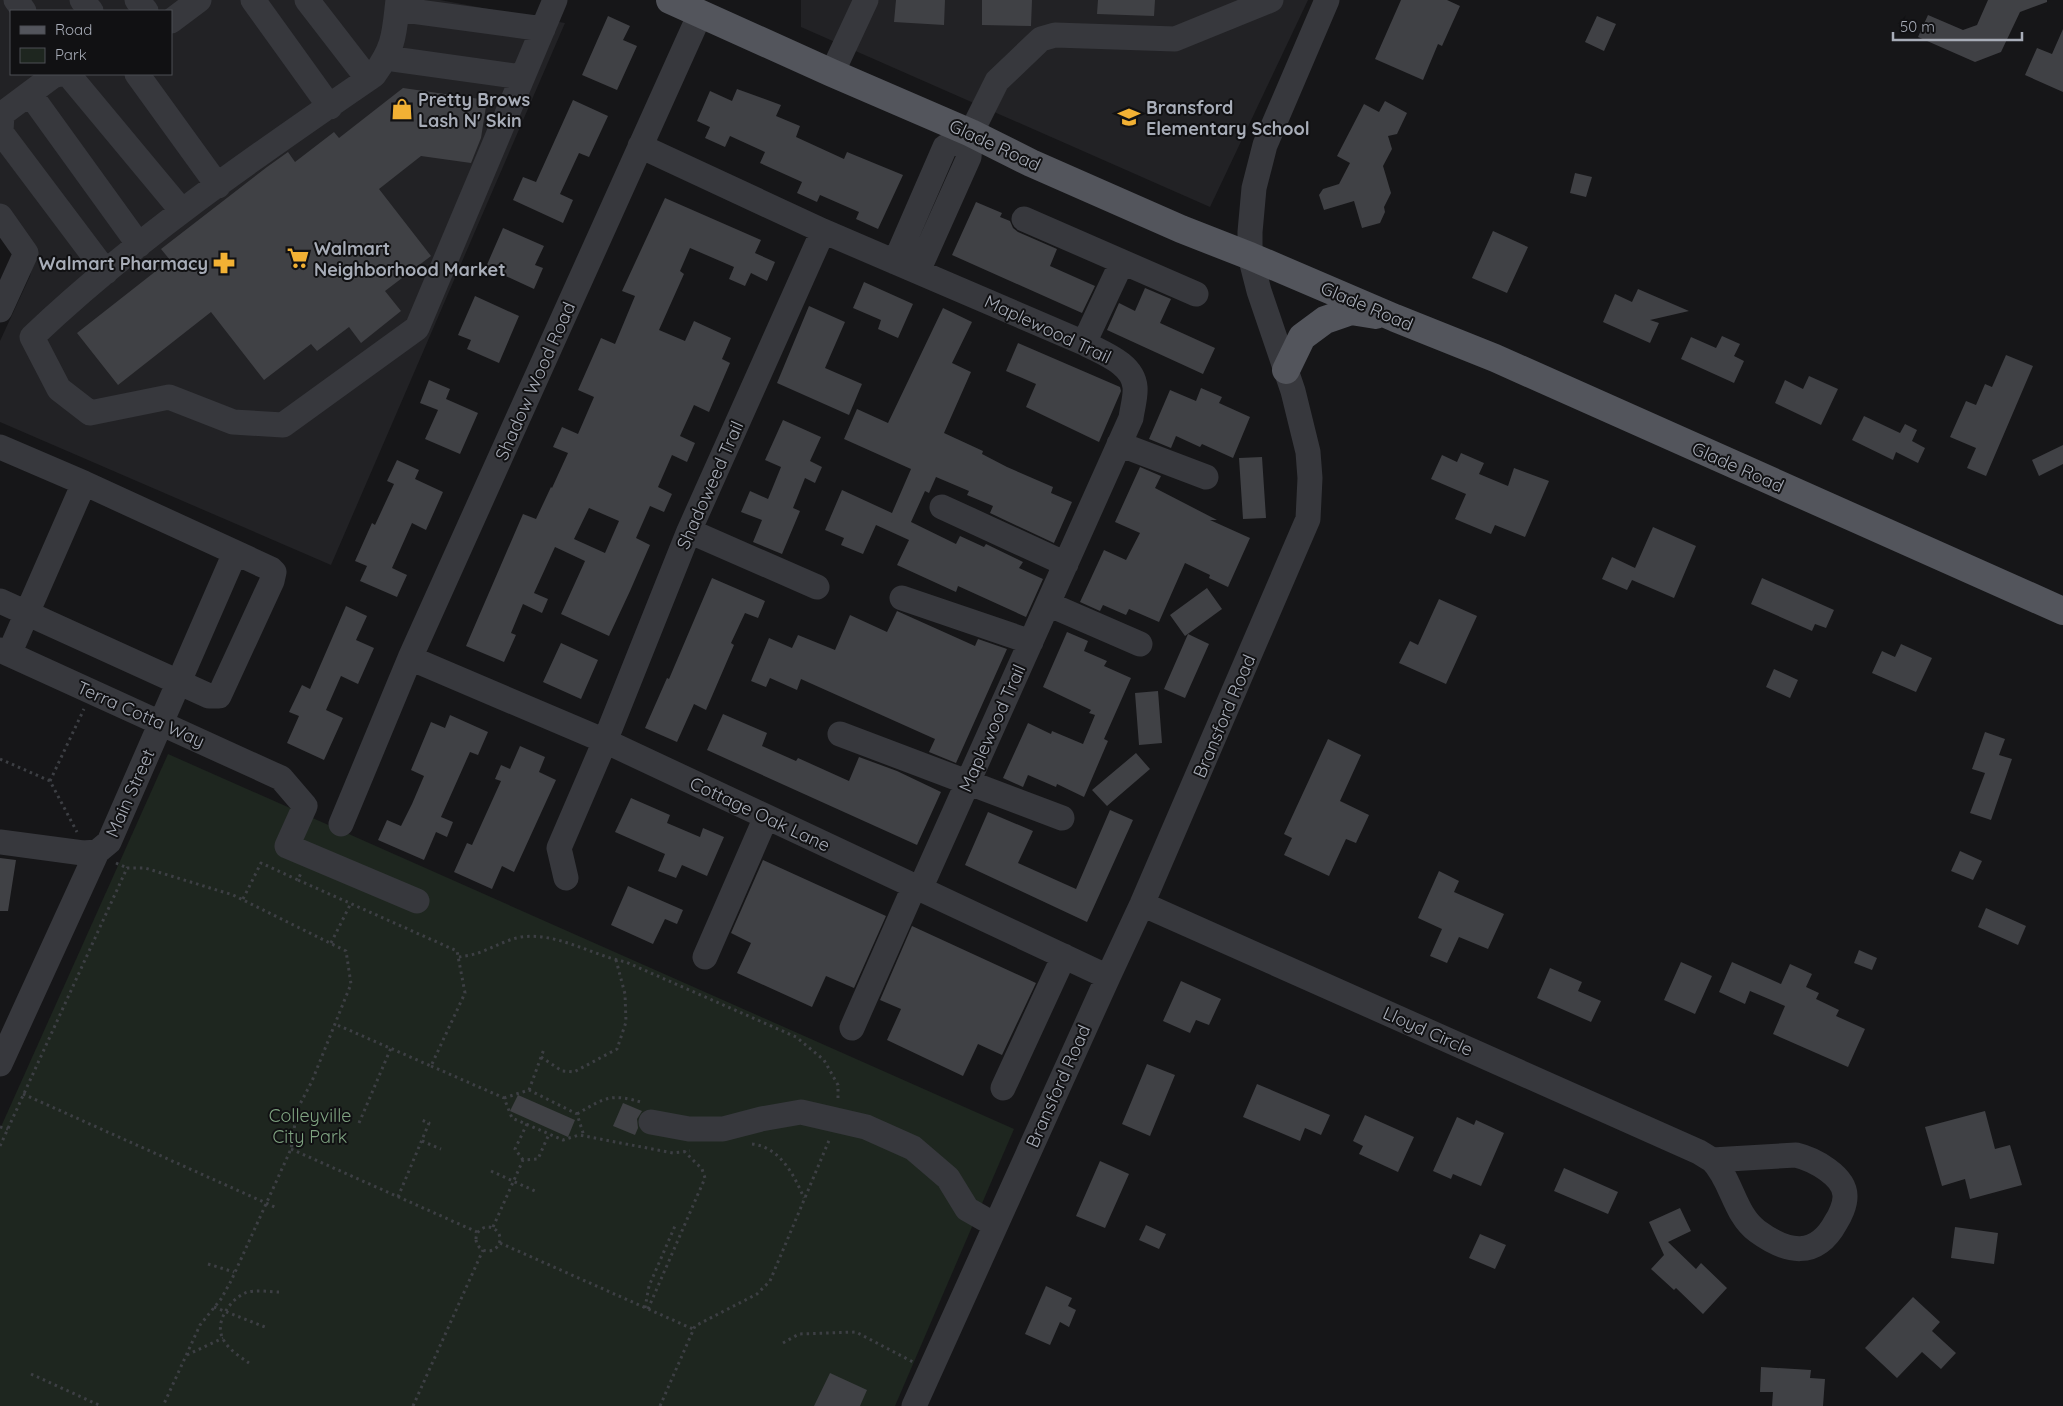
<svg xmlns="http://www.w3.org/2000/svg" width="2063" height="1406" font-family="Quicksand,sans-serif">
<style>
.built{fill:#222225;fill-rule:evenodd}
.green{fill:#1e261f}
.building{fill:#404145;fill-rule:evenodd}
.lines{fill:none;stroke-linecap:round;stroke-linejoin:round}
.path{stroke:#3d3f44;stroke-width:3;stroke-dasharray:2.5 4;stroke-linecap:butt}
.minor{stroke:#37383d;stroke-width:25}
.major{stroke:#53555c;stroke-width:28}
.labels{text-anchor:middle;dominant-baseline:central;stroke-width:4;stroke-linejoin:round;paint-order:stroke}
.poi-label{font-size:18px;font-weight:bold;fill:#a8adb8;stroke:#111113;text-anchor:start}
.street-label{font-size:18px;fill:#a8adb8;stroke:#111113}
.park-label{font-size:18px;fill:#7fa381;stroke:#111113}
</style>
<rect width="100%" height="100%" fill="#161618"/>
<path class="built" d="M0,0H440L565,23L331,565L0,422V341L30,276L35,256L0,206ZM11,11H171V74H11Z
M801,0H1308L1210,207L801,27Z"/>
<path class="green" d="M168,754L1014,1129L895,1406H0V1129Z"/>
<path class="building" d="M896,0H945L944,25L894,22Z
M982,0H1032L1031,26L982,25Z
M1098,0H1155L1154,16L1097,14Z
M1401,0H1447L1460,6L1442,46L1438,44L1423,80L1375,59Z
M1988,0H2047V2L2020,12L2001,52L1975,62L1918,37L1928,15L1963,30L1977,25Z
M608,16L630,26L623,40L637,46L617,90L582,75Z
M1597,16L1616,24L1604,51L1585,42Z
M2063,29V92L2025,75L2037,48L2052,54Z
M403,88L487,100L481,138L471,163L421,156L379,189L431,256L385,291L401,311L361,343L349,327L317,351L311,344L264,380L211,312L118,385L77,333L170,260L161,249L267,167L288,152L295,162L334,132L339,138Z
M737,89L781,105L776,116L800,126L796,137L844,159L847,152L903,175L878,229L856,219L859,212L820,195L817,202L797,193L802,182L760,163L765,152L730,136L725,147L705,138L710,127L697,121L710,91L732,101Z
M573,100L608,116L589,157L579,153L560,194L573,200L563,223L513,200L523,177L536,182Z
M1385,101L1407,113L1397,134L1388,136L1392,149L1383,166L1391,193L1384,207L1385,212L1380,223L1362,228L1354,201L1324,210L1319,195L1323,189L1339,184L1350,163L1337,156L1364,104L1379,112Z
M1575,173L1592,177L1586,197L1570,193Z
M665,198L761,240L755,253L775,262L767,281L751,273L745,286L729,279L734,267L690,248L680,271L684,274L659,330L685,341L694,321L731,338L722,359L730,363L709,412L694,405L680,436L695,443L687,462L672,455L658,487L672,494L664,512L650,506L636,538L650,545L630,591L609,636L561,614L585,561L555,547L534,593L548,599L542,613L523,604L511,633L516,635L504,662L466,646L523,514L536,519L551,487L552,488L568,453L553,447L562,427L578,434L594,397L578,390L601,338L615,344L635,296L622,291ZM589,508L619,521L605,553L574,539Z
M976,202L1002,213L1000,217L1010,221L1013,228L1018,232L1057,249L1050,266L1095,286L1082,313L952,255Z
M503,228L544,246L535,265L543,268L534,289L486,267Z
M1493,231L1528,247L1507,293L1472,278Z
M864,282L913,304L898,338L878,329L881,320L853,308Z
M1145,288L1171,299L1160,323L1215,348L1203,374L1107,330L1119,303L1135,311Z
M1638,289L1689,311L1650,320L1659,323L1650,343L1603,322L1615,294L1632,302Z
M475,296L519,316L499,363L467,349L471,340L458,335Z
M809,306L845,322L825,368L862,384L849,415L777,383Z
M943,308L972,322L952,363L971,372L944,433L983,451L982,454L1007,467L1053,487L1051,493L1072,502L1054,543L990,513L993,506L967,495L969,491L936,477L929,493L925,491L911,522L956,544L960,536L984,547L986,544L1023,562L1019,568L1043,579L1026,617L958,586L956,592L897,565L909,540L876,525L863,554L841,545L844,538L825,530L842,490L892,513L911,469L844,439L857,409L888,423Z
M1722,336L1740,344L1734,356L1744,361L1734,383L1681,359L1691,337L1716,348Z
M1018,343L1120,387L1121,391L1099,442L1026,407L1036,384L1006,371Z
M2006,355L2033,366L1986,476L1967,468L1976,448L1950,437L1966,401L1976,405L1985,384L1992,387Z
M1809,376L1838,389L1821,425L1775,403L1785,380L1803,389Z
M429,380L450,389L446,399L478,413L460,454L425,439L438,410L420,403Z
M1201,388L1222,397L1219,403L1250,417L1233,458L1202,444L1200,447L1176,436L1171,448L1149,439L1170,390L1196,401Z
M1864,416L1900,433L1905,424L1917,430L1912,441L1925,448L1918,463L1896,452L1893,460L1852,440Z
M783,420L821,437L810,461L822,467L815,483L805,478L793,508L800,511L782,554L753,542L762,520L741,512L750,491L768,499L781,467L765,460Z
M2063,445V464L2039,476L2032,460Z
M1461,453L1484,463L1479,474L1508,486L1514,468L1549,481L1525,537L1495,525L1491,534L1455,519L1466,494L1431,479L1442,455L1457,462Z
M1262,457L1266,518L1243,519L1239,458Z
M397,460L419,470L415,479L443,492L426,530L412,523L392,568L407,575L397,597L360,581L367,566L355,561L372,523L375,525L394,484L387,481Z
M1140,467L1161,476L1155,488L1217,520H1210L1250,538L1228,587L1209,578L1210,575L1185,563L1159,622L1129,609L1126,615L1103,605L1100,611L1080,602L1104,550L1126,560L1140,533L1115,522Z
M1653,527L1696,546L1674,598L1632,580L1627,590L1602,579L1612,557L1635,568Z
M712,578L765,601L758,618L745,613L731,643L734,645L706,710L694,704L677,742L645,728L667,678L669,679Z
M1762,578L1834,610L1826,628L1815,624L1812,631L1751,604Z
M1207,588L1222,609L1185,636L1170,615Z
M1439,599L1477,616L1446,684L1399,663L1410,641L1418,645Z
M346,606L367,616L356,640L374,648L358,684L341,676L326,710L343,718L324,760L287,743L299,716L289,712L302,685L310,689Z
M897,611L975,646L978,639L1007,649L956,763L929,752L935,739L801,679L797,690L770,678L766,687L751,681L769,638L792,648L798,635L835,650L850,615L887,632Z
M1067,632L1088,641L1084,651L1107,661L1104,666L1131,678L1104,739L1108,741L1084,797L1057,784L1056,787L1028,775L1023,787L1003,778L1028,723L1051,734L1052,731L1083,744L1095,715L1089,713L1091,710L1043,687Z
M1188,634L1209,644L1185,698L1164,689Z
M561,643L598,660L581,699L543,682Z
M1901,644L1932,658L1916,692L1872,673L1882,651L1895,657Z
M1774,669L1798,680L1790,698L1766,687Z
M1158,691L1162,743L1139,745L1135,693Z
M723,714L767,733L762,746L796,761L798,758L849,781L859,757L897,771L941,792L917,845L707,750Z
M450,715L488,732L478,755L470,752L441,817L453,822L447,837L436,832L424,860L378,840L387,820L401,826L412,804L424,776L411,770L431,722L445,728Z
M1985,732L2005,739L1999,755L2012,759L1991,820L1970,813L1985,773L1972,769Z
M1328,739L1361,755L1340,801L1369,815L1356,843L1346,839L1329,876L1284,855L1292,838L1284,834Z
M520,746L545,757L539,772L556,780L514,872L502,866L492,889L454,872L467,843L472,845L501,781L495,779L501,765L510,769Z
M1136,753L1150,769L1107,806L1092,790Z
M631,798L670,815L667,823L700,837L703,828L724,837L707,876L682,865L676,878L658,871L665,854L615,832Z
M1110,810L1133,820L1087,922L965,865L988,812L1033,831L1018,863L1076,889Z
M1960,851L1982,861L1973,880L1951,871Z
M0,858L16,860L8,911H0Z
M763,860L886,916L854,988L826,976L812,1007L737,973L751,943L731,933Z
M1439,871L1459,881L1454,892L1504,914L1488,949L1459,937L1447,963L1430,956L1442,929L1418,918Z
M628,886L683,910L677,924L665,919L653,944L611,925Z
M1986,908L2026,926L2018,945L1978,927Z
M912,926L1036,983L1002,1055L978,1044L963,1076L887,1040L901,1009L880,1000Z
M1859,950L1877,958L1872,970L1854,963Z
M1681,962L1712,976L1695,1014L1664,1000Z
M1732,962L1781,984L1790,964L1812,974L1806,987L1819,993L1816,999L1839,1010L1836,1016L1865,1029L1848,1067L1773,1034L1785,1006L1750,991L1745,1004L1719,992Z
M1550,968L1582,982L1578,991L1601,1001L1591,1022L1537,998Z
M1181,981L1221,999L1209,1025L1196,1020L1190,1033L1163,1021Z
M1147,1064L1175,1075L1150,1136L1122,1124Z
M1257,1084L1330,1115L1321,1135L1305,1128L1300,1141L1243,1117Z
M518,1095L575,1120L568,1137L510,1111Z
M623,1103L642,1111L637,1119L638,1128L635,1135L613,1126Z
M1985,1111L1995,1149L2010,1145L2022,1185L1970,1199L1965,1179L1942,1186L1925,1127Z
M1365,1115L1414,1137L1398,1172L1359,1154L1363,1146L1353,1141Z
M1457,1117L1474,1125L1476,1120L1504,1133L1481,1186L1453,1174L1451,1179L1433,1171Z
M1100,1161L1129,1174L1105,1228L1076,1216Z
M1564,1168L1618,1192L1608,1214L1554,1191Z
M1680,1208L1691,1231L1668,1242L1696,1269L1701,1263L1727,1288L1703,1314L1676,1288L1674,1290L1651,1269L1664,1255L1649,1222Z
M1146,1225L1166,1234L1159,1249L1139,1240Z
M1955,1227L1998,1233L1994,1264L1951,1258Z
M1480,1234L1506,1245L1495,1269L1469,1258Z
M1046,1286L1072,1298L1068,1306L1076,1310L1069,1327L1060,1322L1050,1345L1025,1334Z
M1913,1297L1940,1322L1932,1331L1956,1353L1941,1369L1922,1352L1897,1378L1865,1348Z
M1761,1367L1811,1370L1810,1378L1825,1379L1823,1406H1772L1773,1392H1760Z
M830,1373L867,1390L860,1406H814Z"/>
<g class="lines">
<path class="path" d="M0,759L50,781L77,832
M50,781L84,709
M116,863L127,868
M298,880L457,951L465,993L431,1066L335,1024
M243,899L261,863L298,880L301,873
M331,943L351,903
M459,957C465,956 472,955 478,953C493,948 505,940 521,937C557,932 591,955 626,962L796,1037L824,1060L838,1085V1101
M541,1057L562,1071L574,1072L617,1049L626,1022L625,994L616,960
M431,1066L504,1098L512,1118L563,1140L579,1135L673,1153L690,1151
M529,1090L544,1049
M23,1094L277,1208
M504,1098L529,1090L577,1114L584,1136
M577,1114C606,1097 611,1093 644,1103
M359,1123L391,1048
M0,1127L8,1129
M422,1141L441,1149
M752,1144C780,1147 794,1175 804,1198
M0,1146L127,868H145L233,895L346,951L351,984L312,1081L297,1110L291,1149L231,1281L221,1299L200,1325L163,1406
M291,1149L477,1232
M523,1160L515,1149L527,1124
M491,1171L537,1192
M398,1197L429,1123L419,1119
M476 1239a12 12 0 1 1 24 0a12 12 0 1 1-24 0Z
M493,1227L523,1160L538,1159L549,1134
M500,1243L693,1329
M208,1264L234,1272
M214,1307L265,1327
M645,1308L649,1286L675,1226
M648,1309L705,1178L702,1169L685,1152
M783,1343L799,1334L856,1332L913,1362
M187,1355L223,1338
M249,1363C240,1357 228,1349 223,1339C214,1322 230,1300 245,1293C254,1289 270,1292 280,1292
M31,1374L101,1406
M413,1406L483,1250
M660,1406L695,1326L757,1294L770,1281L830,1138"/>
<path class="minor" d="M16,0L24,11
M82,0L91,11
M137,0L146,11
M253,0L330,107
M307,0L368,79
M398,0C394,34 395,46 374,75C256,156 136,238 32,337L59,389L90,413L169,397L233,422L283,425L417,328L555,0
M397,9L543,29
M171,21L199,0
M386,58L522,77
M832,73L866,0
M68,74L182,211
M137,74L218,186
M30,94L139,245
M0,131L106,272
M1,131L2,114L53,76L60,74
M640,146L823,231L1084,343C1102,353 1133,363 1135,387C1136,397 1132,409 1131,418L920,889
M0,216L26,253L0,310
M1024,219L1196,294
M895,262L945,147L971,133
M918,271L969,157L971,133L997,81L1041,39L1055,35L1175,39L1271,0
M1084,343L1122,262
M1119,444L1206,477
M0,447L84,483L9,654
M942,507L1066,564
M689,531L817,587
M902,598L1031,642
M0,601L209,696H219L272,581L274,572L271,569L84,483
M1048,604L1140,644
M0,650L281,778L305,806L287,846L417,901
M410,658L605,741L1108,977
M840,734L1062,818
M341,824L410,658L700,14
M0,842L83,853L97,852L109,842L235,553
M566,878L559,848L605,741L689,531L823,231
M1142,904L1699,1152L1712,1160
M705,957L766,817
M852,1028L914,887
M0,1064L97,852
M1003,1088L1064,956
M651,1122L689,1129H723L761,1119L801,1112L866,1127L913,1148L948,1178L967,1209L995,1225
M1796,1155C1813,1159 1846,1176 1845,1197C1845,1205 1840,1216 1836,1222C1816,1259 1787,1253 1757,1231C1734,1214 1732,1180 1712,1160Z
M914,1406L1108,977L1142,904L1308,519L1310,478L1308,452L1293,391L1259,291L1250,256V232L1254,188L1265,145L1327,0"/>
<path class="major" d="M670,0L832,73L971,133L1031,163L1181,229L1250,256L1395,318L1495,358L2063,611
M1286,370L1302,337L1325,320L1351,311L1376,315"/>
</g>
<defs>
<g id="shop-bare" transform="scale(1.725)"><path d="M-5-2.5h2.3a2.7 3.5 0 0 1 5.4 0H5L5.5 6h-11ZM-1.5-2.5h3a1.5 2.3 0 0 0-3 0Z" fill="#f2b134" stroke="#111113" stroke-width="2.5" paint-order="stroke"/></g>
<g id="school-bare" transform="scale(1.725)"><path d="M0-5L7-2L0 1L-7-2ZM-4 1L0 2.5L4 1V4Q0 6-4 4Z" fill="#f2b134" stroke="#111113" stroke-width="2.5" paint-order="stroke"/></g>
<g id="supermarket-bare" transform="scale(1.725)"><path d="M-6-5.5h2.5l.6 2H6L4.5 2H-2.5L-4.4-4H-6ZM-1.5 3.2a1.3 1.3 0 1 0 .1 0ZM3 3.2a1.3 1.3 0 1 0 .1 0Z" fill="#f2b134" stroke="#111113" stroke-width="2.5" paint-order="stroke"/></g>
<g id="pharmacy-bare" transform="scale(1.725)"><path d="M-2-6h4v4h4v4h-4v4h-4v-4h-4v-4h4Z" fill="#f2b134" stroke="#111113" stroke-width="2.5" paint-order="stroke"/></g>
</defs>
<g fill-rule="evenodd">
<use href="#shop-bare" x="402" y="109"/>
<use href="#school-bare" x="1129" y="117"/>
<use href="#supermarket-bare" x="298" y="258"/>
<use href="#pharmacy-bare" x="224" y="263"/>
</g>
<g class="labels">
<g class="poi-label">
<text x="418" y="99">Pretty Brows<tspan x="418" dy="21">Lash N' Skin</tspan></text>
<text x="1146" y="107">Bransford<tspan x="1146" dy="21">Elementary School</tspan></text>
<text x="314" y="248">Walmart<tspan x="314" dy="21">Neighborhood Market</tspan></text>
<text x="208" y="263" text-anchor="end">Walmart Pharmacy</text>
</g>
<g class="street-label">
<text transform="translate(995 145) rotate(25)">Glade Road</text>
<text transform="translate(1367 306) rotate(23)">Glade Road</text>
<text transform="translate(1048 329) rotate(25)">Maplewood Trail</text>
<text transform="translate(535 381) rotate(-66)">Shadow Wood Road</text>
<text transform="translate(1738 467) rotate(24)">Glade Road</text>
<text transform="translate(710 485) rotate(-66)">Shadoweed Trail</text>
<text transform="translate(141 714) rotate(24)">Terra Cotta Way</text>
<text transform="translate(1224 716) rotate(-67)">Bransford Road</text>
<text transform="translate(992 728) rotate(-66)">Maplewood Trail</text>
<text transform="translate(130 793) rotate(-66)">Main Street</text>
<text transform="translate(760 814) rotate(25)">Cottage Oak Lane</text>
<text transform="translate(1428 1031) rotate(24)">Lloyd Circle</text>
<text transform="translate(1058 1086) rotate(-66)">Bransford Road</text>
</g>
<g class="park-label">
<text x="310" y="1115">Colleyville<tspan x="310" dy="21">City Park</tspan></text>
</g>
</g>
<rect x="10" y="10" width="162" height="65" fill="#111113" stroke="#4d4f55"/>
<rect x="20" y="26" width="25" height="8" fill="#53555c" stroke="#4d4f55"/>
<text x="55" y="35" font-size="15" fill="#a8adb8">Road</text>
<rect x="20" y="48" width="25" height="15" fill="#1e261f" stroke="#4d4f55"/>
<text x="55" y="60" font-size="15" fill="#a8adb8">Park</text>
<path d="M1893 32v8h129v-8" fill="none" stroke="#a8adb8" stroke-width="2.5"/>
<text x="1900" y="32" font-size="15" fill="#a8adb8" stroke="#111113" stroke-width="4" paint-order="stroke">50 m</text>
</svg>
